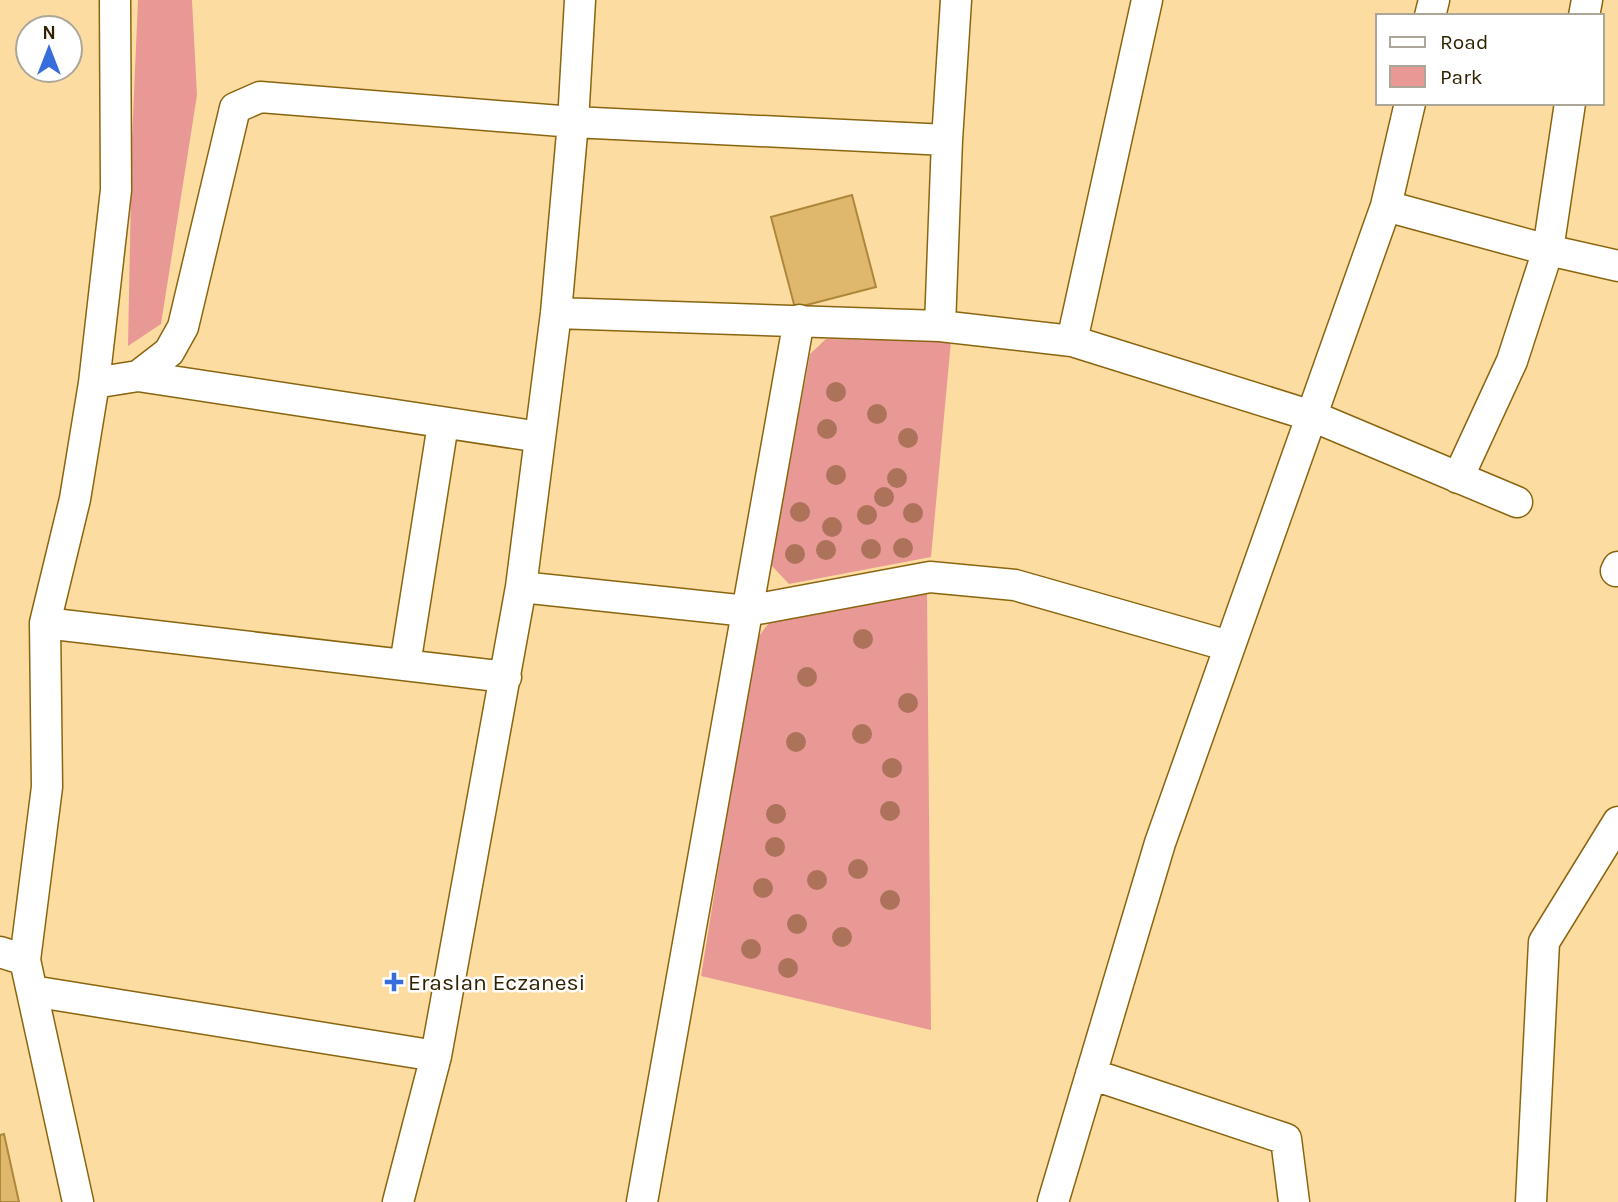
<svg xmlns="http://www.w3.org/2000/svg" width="1618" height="1202" font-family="Karla,sans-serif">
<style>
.green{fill:#e89996}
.building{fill:#e0b86d;stroke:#ad873a;stroke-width:2}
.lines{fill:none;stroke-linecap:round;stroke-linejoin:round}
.minor-casing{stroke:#8a650f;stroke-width:33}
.minor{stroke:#fff;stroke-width:30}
.tree{fill:#ad725a}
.poi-dot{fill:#366ddc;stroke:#fff;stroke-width:2.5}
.labels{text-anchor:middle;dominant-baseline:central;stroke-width:5;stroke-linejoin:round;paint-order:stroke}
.poi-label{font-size:23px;fill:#302101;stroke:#fff;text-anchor:start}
</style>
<rect width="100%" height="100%" fill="#fddca1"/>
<path class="green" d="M138,0H192L197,95L161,324L128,346L132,140Z
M826,339L951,341L931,557L789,584L771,565L810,354Z
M927,594L931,1030L701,976L755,641L769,623Z"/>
<path class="building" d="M852,195L876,287L795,308L771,217Z
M4,1134L19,1202H0V1135Z"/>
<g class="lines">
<g class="minor-casing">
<path id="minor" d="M1430,16L1434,0
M1584,16L1587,0
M1386,206L1548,250L1618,266
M556,313L940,326L947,140L956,0
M940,326L1072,341L1312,416L1517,502
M1072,341L1147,0
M138,376L540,437
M94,383L138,376L169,352L183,327L235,108L260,97L573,122L947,140
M1458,478L1512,361L1548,250L1570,103
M1616,571L1618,567
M521,587L747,611L930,577L1015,585L1229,646
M45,623L506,677
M405,665L443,424
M0,952L25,960L78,1202
M25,960L47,787L45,623L75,499L94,383L116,190L115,0
M32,991L436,1056
M1091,1074L1286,1139L1294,1202
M398,1202L436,1056L521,587L556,313L573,122L580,0
M642,1202L799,320
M1053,1202L1160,843L1386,206L1410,103
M1531,1202L1544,942L1618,822"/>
</g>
<use href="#minor" class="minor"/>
</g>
<g class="tree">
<circle cx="836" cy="392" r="10"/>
<circle cx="877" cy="414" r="10"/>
<circle cx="827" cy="429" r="10"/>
<circle cx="908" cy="438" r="10"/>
<circle cx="836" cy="475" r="10"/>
<circle cx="897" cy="478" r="10"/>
<circle cx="884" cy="497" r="10"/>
<circle cx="800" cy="512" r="10"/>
<circle cx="913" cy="513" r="10"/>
<circle cx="867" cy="515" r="10"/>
<circle cx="832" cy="527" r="10"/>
<circle cx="903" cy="548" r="10"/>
<circle cx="871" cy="549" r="10"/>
<circle cx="826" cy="550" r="10"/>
<circle cx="795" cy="554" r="10"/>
<circle cx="863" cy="639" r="10"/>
<circle cx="807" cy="677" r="10"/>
<circle cx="908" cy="703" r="10"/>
<circle cx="862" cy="734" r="10"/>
<circle cx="796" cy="742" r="10"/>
<circle cx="892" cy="768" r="10"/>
<circle cx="890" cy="811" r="10"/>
<circle cx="776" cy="814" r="10"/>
<circle cx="775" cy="847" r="10"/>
<circle cx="858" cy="869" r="10"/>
<circle cx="817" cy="880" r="10"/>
<circle cx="763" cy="888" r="10"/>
<circle cx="890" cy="900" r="10"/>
<circle cx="797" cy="924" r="10"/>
<circle cx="842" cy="937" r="10"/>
<circle cx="751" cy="949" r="10"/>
<circle cx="788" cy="968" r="10"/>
</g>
<path class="poi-dot" d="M390.5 971.5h7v7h7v7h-7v7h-7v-7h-7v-7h7z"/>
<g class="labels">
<g class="poi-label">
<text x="408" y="982">Eraslan Eczanesi</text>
</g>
</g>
<rect x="1376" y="14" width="228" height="91" fill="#ffffff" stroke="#aca699" stroke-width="2"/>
<rect x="1390" y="37" width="35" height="10" fill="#ffffff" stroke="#aca699" stroke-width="2"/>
<text x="1440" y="49" font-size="21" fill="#302101">Road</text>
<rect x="1390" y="66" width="35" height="21" fill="#e89996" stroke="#aca699" stroke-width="2"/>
<text x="1440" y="84" font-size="21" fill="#302101">Park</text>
<g transform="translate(49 49)"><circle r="33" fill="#ffffff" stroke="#aca699" stroke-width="2"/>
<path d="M0-5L12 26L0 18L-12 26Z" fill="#366ddc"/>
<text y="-10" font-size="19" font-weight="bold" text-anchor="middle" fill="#302101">N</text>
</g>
</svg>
